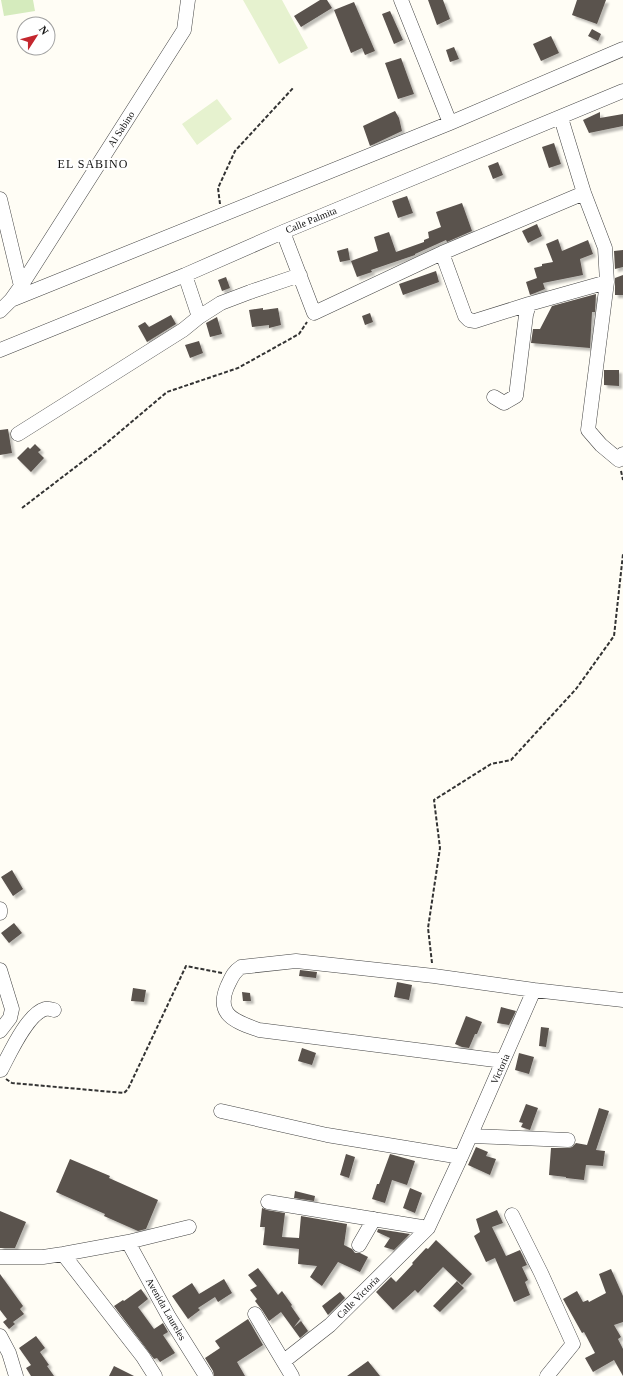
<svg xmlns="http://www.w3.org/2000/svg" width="623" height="1376" font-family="'Times New Roman',serif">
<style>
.green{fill:#d5ebbd}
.pitch{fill:#e6f2cf}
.building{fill:#5a524d;filter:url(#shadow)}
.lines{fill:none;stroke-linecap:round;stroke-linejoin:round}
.minor-casing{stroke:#444;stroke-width:15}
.path{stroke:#333;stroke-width:2;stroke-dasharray:4 2;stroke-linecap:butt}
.minor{stroke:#fff;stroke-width:14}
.labels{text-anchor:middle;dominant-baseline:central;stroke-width:4;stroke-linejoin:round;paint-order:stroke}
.street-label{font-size:10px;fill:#111;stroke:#fff}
.quarter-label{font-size:12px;letter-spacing:1px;fill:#111;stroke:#fff}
</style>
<defs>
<filter id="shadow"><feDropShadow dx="3" dy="3" stdDeviation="1" flood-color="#0004"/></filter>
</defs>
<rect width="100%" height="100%" fill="#fffdf5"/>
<path class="green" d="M1,0H33L35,11L4,16Z"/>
<path class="pitch" d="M243,0H282L308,48L279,64Z
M217,99L232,119L197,145L182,124Z"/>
<path class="building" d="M320,0H327L332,8L301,27L294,16Z
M428,0H443L450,19L437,25Z
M577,0H606L597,24L572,15Z
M354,2L375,51L365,55L362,48L351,53L334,10Z
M390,11L403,40L394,44L382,14Z
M592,29L601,34L598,41L588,36Z
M551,36L559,53L541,61L533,44Z
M454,47L459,59L450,62L446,50Z
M401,58L414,94L398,99L385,63Z
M395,111L399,118L402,131L370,146L363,126Z
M600,112V118L623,114V126L589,133L583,120Z
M554,143L561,164L549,168L542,147Z
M498,162L503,175L493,179L488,166Z
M407,196L413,213L398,218L392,201Z
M462,203L472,231L447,242L446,240L415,254V255L371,270L372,272L357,277L351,261L378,251L374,237L389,232L396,252L424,242V240L429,238L428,232L441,227L436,212Z
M537,224L542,236L528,243L522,231Z
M558,239L562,251L588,240L593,254L580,259L583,275L543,283L545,289L530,295L526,282L537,278L534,268L542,266V264L553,262L546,244Z
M348,248L350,260L340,262L337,251Z
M623,250V267L615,269L614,251Z
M436,271L439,282L403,295L399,284Z
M623,275V295H615V278Z
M226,277L230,288L222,291L218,280Z
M596,294L595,312H592L590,348L531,343L533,329H540L552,306Z
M263,308V310L278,308L281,325L269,328V325L252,327L249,310Z
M370,313L373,322L365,325L362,316Z
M171,315L176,324L147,342L138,326L145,322L149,327Z
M217,317L222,334L210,337L206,323Z
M199,341L203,353L190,358L185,345Z
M604,370H619V386L604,385Z
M8,429L12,453L0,455V430Z
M35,444L41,450L38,452L44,458L31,472L17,458L28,447L30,449Z
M12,870L23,889L13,896L1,877Z
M14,923L22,933L9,943L1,933Z
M300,970L317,972L316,978L299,976Z
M397,982L412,985L409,1000L394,997Z
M133,988L146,990L144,1002L131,1001Z
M242,992L250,993L251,1001H243Z
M501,1007L516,1011L509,1025L497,1023Z
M466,1016L482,1022L477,1034H475L469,1048L462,1047L455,1044Z
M541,1027L549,1028L546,1047L539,1046Z
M302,1048L316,1053L312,1065L298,1061Z
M519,1053L534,1057L529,1074L515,1070Z
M526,1104L538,1108L530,1130L521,1127L523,1123L519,1122Z
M599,1108L609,1111L596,1150L605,1151L603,1166L586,1165L584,1180L566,1178V1177L549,1175L551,1148H568L572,1147L576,1143L587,1145Z
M476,1147L488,1152L486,1156L496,1159L490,1175L468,1165Z
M346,1154L355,1157L349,1178L340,1175Z
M390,1154L415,1161L407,1185L392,1180L385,1203L372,1199L377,1184H379Z
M70,1159L110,1176L109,1178L158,1200L146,1229L138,1231L104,1216L105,1214L56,1192Z
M410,1188L422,1193L415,1213L403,1208Z
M295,1191L315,1196L314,1201L294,1198Z
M262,1208L267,1210L285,1213L282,1237L299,1238L301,1216L347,1224L344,1245L352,1249L355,1253H360L368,1257L360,1272L338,1262L322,1286L310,1277L317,1266L298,1264L299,1249L263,1245L265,1227H260Z
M497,1210L503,1223L492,1227L506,1256L520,1250L527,1265L522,1267L528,1280L525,1282L530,1295L514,1302L495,1258L486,1262L474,1236L480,1232L476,1219Z
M0,1211L26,1222L15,1248H0Z
M378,1229L410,1234L394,1250L384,1247L390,1238L377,1232Z
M436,1240L472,1274L462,1285L443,1267L418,1293L415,1290L393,1310L376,1292L391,1277L396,1282L413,1264L412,1263L426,1248L428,1249Z
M258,1268L278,1295L282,1291L292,1305L291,1306L300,1319L294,1327L301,1321L308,1331L300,1338L281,1312L269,1321L262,1310L255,1301L257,1299L250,1290L257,1286L248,1275Z
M611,1269L623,1296V1322L614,1325L621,1337L618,1339L623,1349V1376L614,1360L593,1372L585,1358L595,1353L584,1332L582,1333L563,1299L577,1291L583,1302L588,1300L589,1302L606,1293L599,1274Z
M0,1274L23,1306L20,1309L24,1314L13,1322L15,1324L9,1329L3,1322L7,1319L0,1310Z
M224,1279L232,1293L218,1302L215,1297L198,1308L200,1310L188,1319L172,1296L192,1283L199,1294Z
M457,1281L464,1288L440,1312L433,1306Z
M141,1289L148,1299L138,1307L154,1329L163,1323L168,1332L163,1335L175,1353L160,1362L157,1358L154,1359L114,1306L123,1300L124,1301Z
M340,1292L345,1298L328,1315L322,1306Z
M248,1319L263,1345L237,1362L245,1376H214L213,1371L205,1358L220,1348L215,1341Z
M36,1336L45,1348L40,1352L49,1365L47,1366L54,1376H31L26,1368L31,1365L19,1348Z
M368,1361L380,1376H347Z
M114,1366L134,1376H109Z"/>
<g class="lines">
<g class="minor-casing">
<path id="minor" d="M401,0L450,123
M561,118L584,193L605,248L607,282L588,430L601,445L619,460L623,454
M0,199L21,286
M283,232L314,313L442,253L584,193
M442,253L465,316L469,320L475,321L529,304L607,282
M11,300L450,123L623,49
M0,311L11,300L21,286L184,30L188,0
M199,317L221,303L250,292L300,275
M0,350L185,275L283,232L623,91
M494,397L504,403L516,396L526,315L529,304
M18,434L183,330L199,317L185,275
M0,909V913
M0,970L12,1009L10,1018L0,1031
M503,1061L259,1030C237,1022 215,1016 227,987C231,979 233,972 241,967L296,961L434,976L534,990
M0,1069L1,1070C9,1055 27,1014 45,1009C47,1008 51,1009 54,1010
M221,1111L327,1135L461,1157
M471,1136L568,1140
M268,1202L428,1228
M512,1215L541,1273L573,1344L547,1376
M128,1242L169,1317L206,1376
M359,1245L374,1219
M63,1254L143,1357L155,1376
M0,1257H43L63,1254L128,1242L189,1227
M255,1314L292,1376
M0,1336L9,1353L16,1376
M284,1361L330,1325L428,1228L461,1157L534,990L623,1000"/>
</g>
<path class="path" d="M220,204L218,188L235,151L294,87
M621,471L623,480
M22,508L103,446L167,392L238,368L299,334L307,322
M432,963L428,928L440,848L434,800L491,764L511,760L576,689L614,636L623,554
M6,1079L12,1083L124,1093L128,1089L186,966L222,973"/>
<use href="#minor" class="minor"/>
</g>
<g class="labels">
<g class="street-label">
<text transform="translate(121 129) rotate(-57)">Al Sabino</text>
<text transform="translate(311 220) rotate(-22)">Calle Palmita</text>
<text transform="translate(500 1069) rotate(-66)">Victoria</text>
<text transform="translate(358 1297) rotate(-45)">Calle Victoria</text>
<text transform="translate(166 1309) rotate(60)">Avenida Laureles</text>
</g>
<g class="quarter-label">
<text x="93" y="164">EL SABINO</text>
</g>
</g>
<g transform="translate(36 36) rotate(54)"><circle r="19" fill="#ffffff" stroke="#a0a0a0"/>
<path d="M0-3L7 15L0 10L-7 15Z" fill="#c4262e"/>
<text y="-6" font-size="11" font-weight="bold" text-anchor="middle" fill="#111111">N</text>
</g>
</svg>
